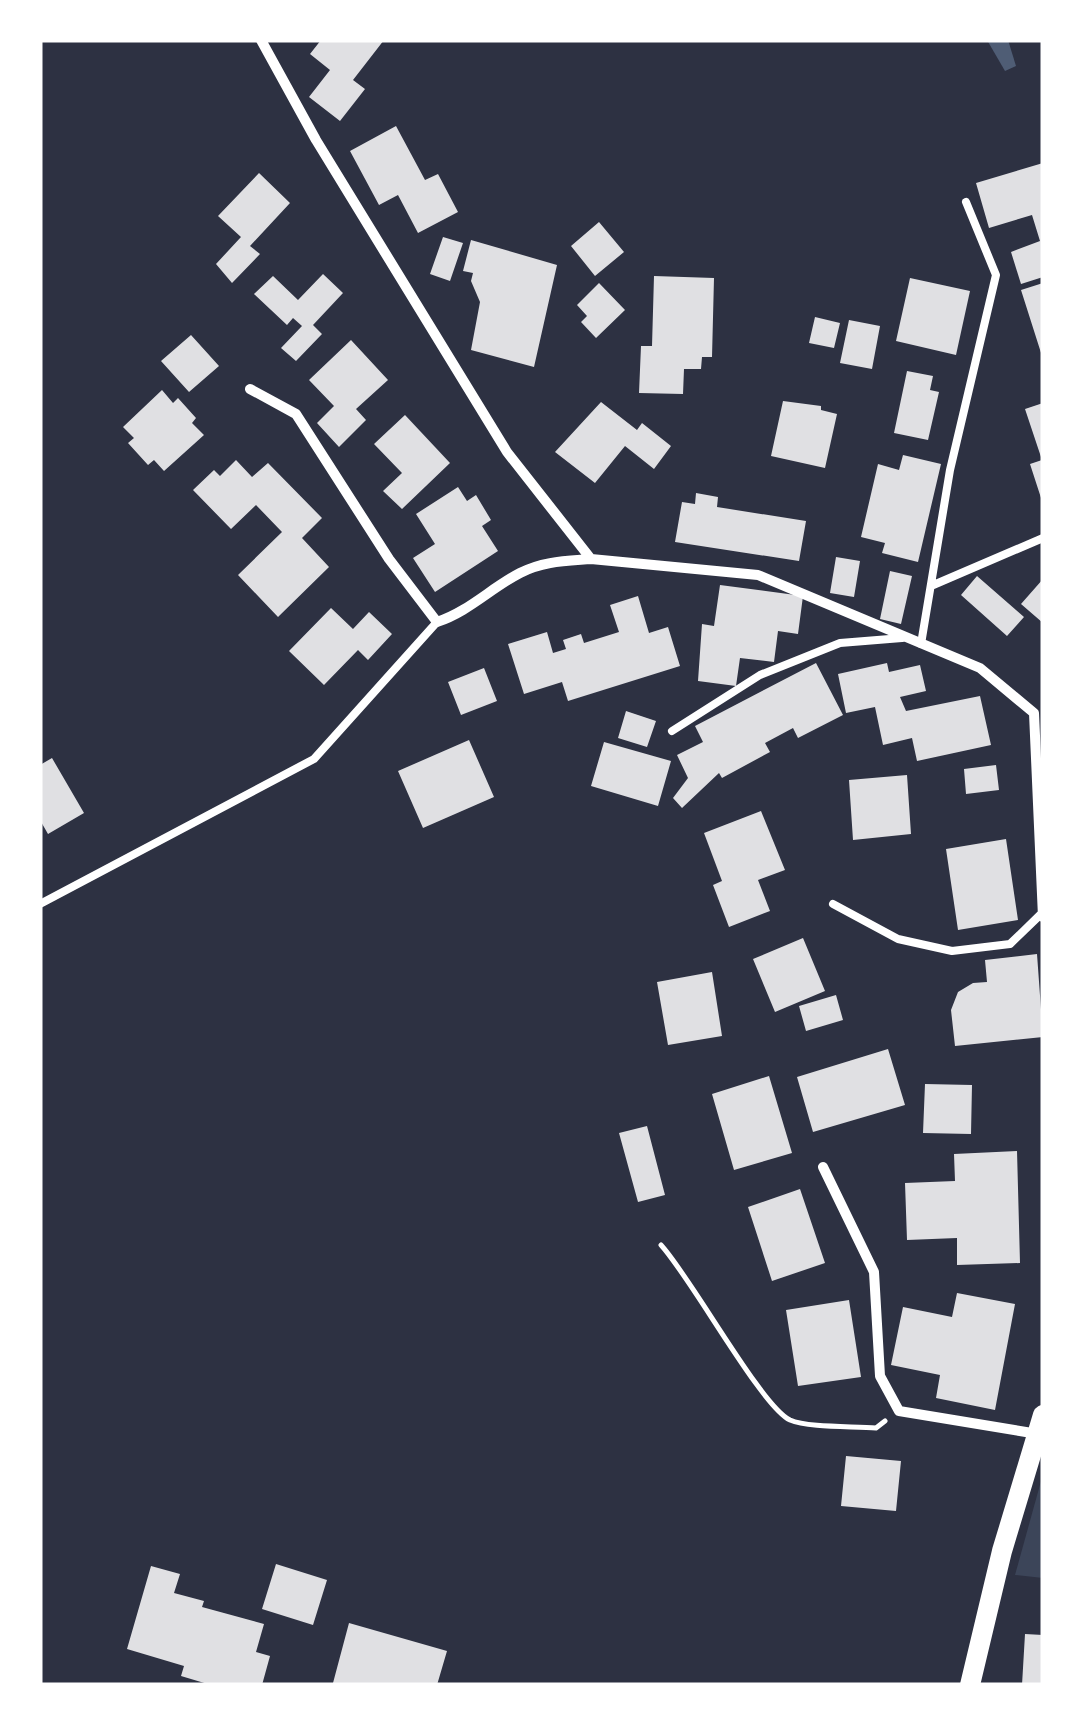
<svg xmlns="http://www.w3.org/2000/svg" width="1083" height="1725" font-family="'Noto Serif',serif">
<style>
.green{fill:#3c4559}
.water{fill:#4f5d75}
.building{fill:#e0e0e3}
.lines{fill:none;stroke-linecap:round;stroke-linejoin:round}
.path{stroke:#fff;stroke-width:5}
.service{stroke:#fff;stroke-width:8}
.minor{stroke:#fff;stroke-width:10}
.secondary{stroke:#fff;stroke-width:20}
</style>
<rect width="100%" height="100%" fill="#2d3142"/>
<path class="green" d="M1043,1474V1578L1015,1575Z"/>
<path class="water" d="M987,40H1008L1016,66L1005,71Z"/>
<path class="building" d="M321,40H384L353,80L365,89L340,121L309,97L330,70L310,54Z
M396,126L425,180L438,174L458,212L418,233L398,195L379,205L350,151Z
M1043,163V277L1021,284L1011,252L1040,241L1032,215L989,228L976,183Z
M259,173L290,203L250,246L260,254L232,283L216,264L241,237L218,216Z
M599,222L624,252L595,276L571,246Z
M443,237L463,243L450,281L430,274Z
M471,240L557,265L534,367L471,350L480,302L471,281L473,273L463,271Z
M323,274L343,293L313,325L322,334L296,361L281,348L302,326L293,318L287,325L254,294L273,276L298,300Z
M654,276L714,278L712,357H702L701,369H684L683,394L639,393L641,346H652Z
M910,278L970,291L956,355L896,341Z
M599,283L625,310L596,338L581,322L587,316L577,305Z
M1043,283V355L1042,356L1021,290Z
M815,317L840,323L834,348L809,343Z
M849,320L880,326L872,369L840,363Z
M191,335L219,366L189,392L161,361Z
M351,340L388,380L356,409L366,420L339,447L317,423L334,406L309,380Z
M907,371L933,376L930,390L939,392L928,440L894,433Z
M162,390L173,403L178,398L196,418L192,423L204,435L164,471L154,460L148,465L128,443L134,438L123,427Z
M783,401L821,406V410L837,414L825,468L771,456Z
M601,402L637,430L642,423L671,446L654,469L625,446L595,483L555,452Z
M1043,403V500L1042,501L1030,464L1042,460L1025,409Z
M405,415L450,463L402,509L383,491L402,473L374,444Z
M903,455L941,464L918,562L882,553L885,543L861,537L878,464L899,470Z
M236,460L252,477L268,463L322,518L302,538L329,567L278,617L238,575L282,532L256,505L231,529L193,490L214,470L220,476Z
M458,487L467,501L476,495L491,520L482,526L498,551L435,592L413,558L435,544L416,514Z
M696,493L718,497L717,507L806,521L799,561L675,542L682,502L695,504Z
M836,557L860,561L854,597L830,593Z
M890,571L912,576L901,624L880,619Z
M977,576L1024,617L1007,636L961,595Z
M1043,579V623L1021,604Z
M720,585L803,596L798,634L778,631L774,662L740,658L736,686L698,681L702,624L714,626Z
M638,596L649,633L668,627L680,666L568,701L562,682L524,694L508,644L547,632L553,653L566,649L563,640L581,634L584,643L619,632L610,605Z
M331,608L353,629L369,612L392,634L368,660L358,650L324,685L289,651Z
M816,663L843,715L798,738L793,728L765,743L770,752L722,778L719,773L682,808L673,798L688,778L677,755L703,742L695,726Z
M887,663L889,672L920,665L926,691L900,697L906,711L980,696L991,745L917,761L912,738L883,745L875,707L846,713L838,674Z
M484,668L497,701L461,715L448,682Z
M626,711L656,721L647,747L618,738Z
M469,740L494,797L423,828L398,771Z
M604,742L671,761L658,806L591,786Z
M52,758L84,813L48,834L40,820V765Z
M996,765L999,790L966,794L964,769Z
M907,775L911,834L853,840L849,780Z
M761,811L785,870L758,880L770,911L729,927L713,885L722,881L704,833Z
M1006,839L1018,920L958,930L946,849Z
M803,938L825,991L775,1012L753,959Z
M1037,954L1043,1037L955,1046L951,1010L958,992L973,983L987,982L985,960Z
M712,972L722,1036L668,1045L657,982Z
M836,995L843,1020L806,1031L799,1006Z
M888,1049L905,1105L813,1132L797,1077Z
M769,1076L792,1153L734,1170L712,1094Z
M925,1084L972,1085L971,1134L923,1133Z
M647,1126L665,1195L638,1202L619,1133Z
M1017,1151L1020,1263L957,1265V1238L907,1240L905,1183L955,1181L954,1154Z
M800,1189L825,1263L772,1281L748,1207Z
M957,1293L1015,1304L995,1410L936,1398L940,1375L891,1365L903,1307L952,1317Z
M849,1300L861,1377L798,1386L786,1310Z
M846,1456L901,1461L896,1511L841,1506Z
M276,1564L327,1580L313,1625L262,1609Z
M151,1566L180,1574L174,1593L204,1601L202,1607L264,1624L256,1652L270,1656L262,1685H211L181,1676L184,1666L127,1649Z
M349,1623L447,1651L437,1685L333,1683Z
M1025,1634L1043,1635V1685H1022Z"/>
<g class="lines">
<path class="path" d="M661,1245C692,1279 761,1406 790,1420C808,1428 854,1426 876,1428L885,1421"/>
<path class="service" d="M931,586L1043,538
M921,644L950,470L996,275L966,202
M672,731L760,675L840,643L902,638
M40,904L314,759L437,622
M833,904L898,939L952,951L1010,944L1040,915"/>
<path class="minor" d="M261,40L316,140L507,452L591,559L758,575L980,668L1034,713L1043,917
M250,389L296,414L389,559L437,622C468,612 491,588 520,573C543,561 567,561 591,559
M823,1167L874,1272L880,1376L899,1411L1038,1434"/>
<path class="secondary" d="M970,1685L1002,1551L1043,1415"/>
</g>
<rect width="1083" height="1725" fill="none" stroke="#ffffff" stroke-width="85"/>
</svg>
